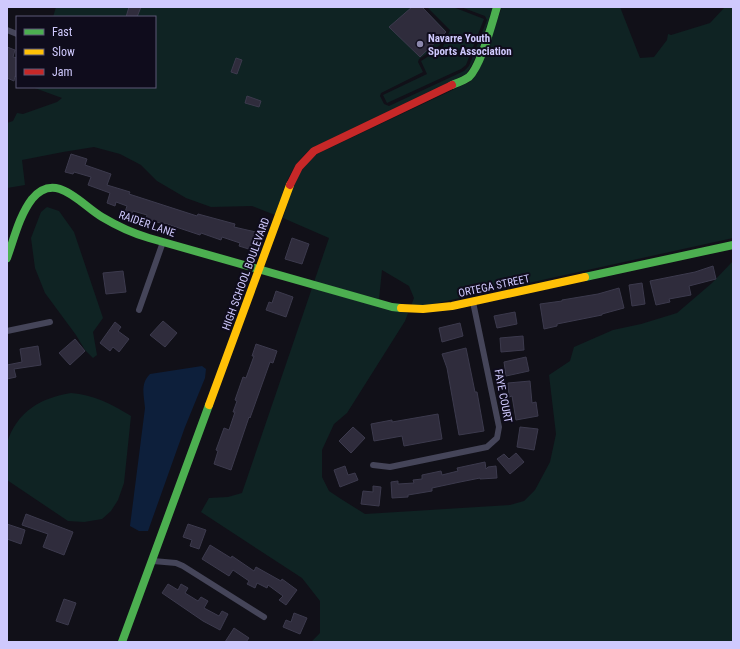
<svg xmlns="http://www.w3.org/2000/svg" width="740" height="649" font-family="'Roboto Condensed',sans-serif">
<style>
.green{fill:#0f2323}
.water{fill:#0d1f3b}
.building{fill:#2f2c3c;stroke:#3c3a4d}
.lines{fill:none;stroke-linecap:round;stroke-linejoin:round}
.street{stroke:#454559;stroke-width:6}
.fast{stroke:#4caf50;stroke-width:8}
.slow{stroke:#ffc107;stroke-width:8}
.jam{stroke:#c62828;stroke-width:8}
.poi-dot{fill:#8c88ad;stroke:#0f0c1c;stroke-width:1.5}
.labels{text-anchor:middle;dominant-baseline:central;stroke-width:4;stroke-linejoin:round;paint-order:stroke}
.poi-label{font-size:11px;font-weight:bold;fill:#cfc9fd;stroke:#0f0c1c;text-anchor:start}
.street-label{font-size:11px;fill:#cfc9fd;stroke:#0f0c1c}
</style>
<rect width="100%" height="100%" fill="#111018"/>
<path class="green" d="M56,7H422L446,31L440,45L419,59L418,62L423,72L381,93L380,96L384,104L389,106L464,71L469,66L487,20L485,16L461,7H493C486,26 478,59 466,74L312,148C288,167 285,188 275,215L252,206L211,207L186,198L157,181L141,165L120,154L94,147L63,152L22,160L25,185L7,188V123L13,121L17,113L23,114L57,102L62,98L32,87H155V17H53Z
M427,7H453L484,19L466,65L461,69L387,103L383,95L427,74L421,61L443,47L450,30Z
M502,7H620L640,58L654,57L667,40L668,34L671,35L710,23L725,7H733V238L424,306H411L414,298L409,286L382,270L379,299L314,282L329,238L283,218C291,194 295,171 317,154L461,86C464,84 469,83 472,80C482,71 496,22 502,7Z
M47,207L59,211L74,232L103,318L93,332L97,355L93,358L85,350L76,335L45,293L35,268L31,238L41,212Z
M733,261V642H311L320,633V601L302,578L201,512L209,498L228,497L242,493L312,288L391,310L408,313L405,321L347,413L334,424L322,450V477L329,491L341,499L365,514L510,505L524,501L535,490L550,462L556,434L549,375L570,361L574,347L613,330L641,324L677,313L712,283Z
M71,393C94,395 112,404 131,416L124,483L118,500L111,511L102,519L84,522L68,521L7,480C7,469 5,452 7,443C17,411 41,398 71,393Z"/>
<path class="water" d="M202,366L206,369L205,378L185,427L148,531H139L130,526L145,408C144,395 140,384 150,374Z"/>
<path class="building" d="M129,7H141L137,17H126Z
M412,7H422L446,32L420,57L389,27Z
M7,47L15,50L13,57L17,58V77L15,76L14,81L7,78Z
M236,58L242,60L237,74L231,72Z
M247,96L261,101L259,107L245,103Z
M71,154L87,159L85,165L111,174L107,185L130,192L129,194L197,216L198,214L235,224L234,227L260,233L255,251L239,246L240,243L222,237L221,240L201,233L200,235L164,223V224L146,219L147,215L133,211L132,214L125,212L127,206L116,202L115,206L107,203L110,193L88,185L91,177L74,172L73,174L65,172Z
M292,238L309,244L302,264L285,259Z
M713,266L716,279L689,286L691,295L669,299L670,302L656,305L650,281L695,272Z
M123,271L126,292L106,294L103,273Z
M642,283L645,304L632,306L629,285Z
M619,288L624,308L602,314V315L557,324V326L544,329L540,304L562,301V300L598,294Z
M276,291L293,297L286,317L266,310L269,302L272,303Z
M515,312L517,324L497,328L494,316Z
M163,321L177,333L165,347L150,335Z
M115,322L121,327L118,331L129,339L119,352L113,347L110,351L100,343Z
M460,323L463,336L442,342L439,328Z
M523,336L524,350L501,352L500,338Z
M75,339L85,351L70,365L59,353Z
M256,344L277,351L273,363L270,362L250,418L249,417L231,470L214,464L218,451L216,450L224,428L229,430L235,412H233L237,401L235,400L243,377L246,378L254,356H252Z
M38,346L41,365L14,369L16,377L7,379V365L22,362L20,349Z
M466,348L475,392H477L484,431L459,435L447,368L442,354Z
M526,357L529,371L506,376L504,362Z
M530,381L532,403L536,402L538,416L516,420L512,396L509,397L508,383Z
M438,414L442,439L404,446L402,436L374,441L371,424L392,420V422Z
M353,427L365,438L351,453L339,441Z
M520,427L538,429L534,450L517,447Z
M516,453L524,462L510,474L497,459L504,454L509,459Z
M485,462L486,469L488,467L496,466L497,478L480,479V478L460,482L432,488V491L408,495V497L392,498L391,482L398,481V484L414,483L413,480L422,479V475L441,471L442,475L458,471L457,468Z
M345,466L348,475L355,473L358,480L340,487L334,470Z
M373,486L381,487L379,506L361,504L363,491L373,492Z
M26,514L73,532L64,555L43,547L48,534L22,525Z
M7,524L25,530L21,544L7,539Z
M188,524L206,530L199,549L190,546L192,540L183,537Z
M210,545L231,558L232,556L254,571L256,567L281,581L282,579L297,590L286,605L279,600L283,596L268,585L267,588L257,583L255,588L247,584L249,581L233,570L229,576L202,559Z
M168,584L178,590L181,584L188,588L185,593L198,601L201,597L208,601L204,608L219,616L222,611L228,614L220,630L203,621L162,593Z
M64,599L76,603L68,625L56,621Z
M294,613L307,618L300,634L283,627L286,620L291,622Z
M234,628L249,638L246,642H225Z"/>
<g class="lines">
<path class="street" d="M7,30L17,34
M139,310L163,242
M7,331L50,322
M373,465L390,467L487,447L497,438L499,427L473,302
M153,561L176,563L183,566L264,617"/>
<path class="fast" d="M452,85C457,83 465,80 469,77C481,66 492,23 497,7
M7,258C14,239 19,216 32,199C56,170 81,205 102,217C117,226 132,233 149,238L392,307L401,308
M585,277L733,245
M122,642L209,405"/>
<path class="slow" d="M401,308L423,309L452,306L585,277
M209,405L290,185"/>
<path class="jam" d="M290,185L299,167L314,151L452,85"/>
</g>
<circle class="poi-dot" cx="420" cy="44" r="4"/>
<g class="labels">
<g class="poi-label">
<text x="428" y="38">Navarre Youth<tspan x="428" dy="13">Sports Association</tspan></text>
</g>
<g class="street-label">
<text transform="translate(147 224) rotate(19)">RAIDER LANE</text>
<text transform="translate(246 274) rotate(-70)">HIGH SCHOOL BOULEVARD</text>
<text transform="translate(494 286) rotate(-12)">ORTEGA STREET</text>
<text transform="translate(503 396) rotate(79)">FAYE COURT</text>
</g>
</g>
<rect width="740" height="649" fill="none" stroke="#cfc9fd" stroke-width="16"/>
<rect x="16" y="16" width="140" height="72" fill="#0f0c1c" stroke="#5c5876"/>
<rect x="24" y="29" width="20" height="6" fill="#4caf50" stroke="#5c5876"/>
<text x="52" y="36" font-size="12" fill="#cfc9fd">Fast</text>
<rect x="24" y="49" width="20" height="6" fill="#ffc107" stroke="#5c5876"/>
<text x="52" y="56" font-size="12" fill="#cfc9fd">Slow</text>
<rect x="24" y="69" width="20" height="6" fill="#c62828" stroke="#5c5876"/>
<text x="52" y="76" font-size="12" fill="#cfc9fd">Jam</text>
</svg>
